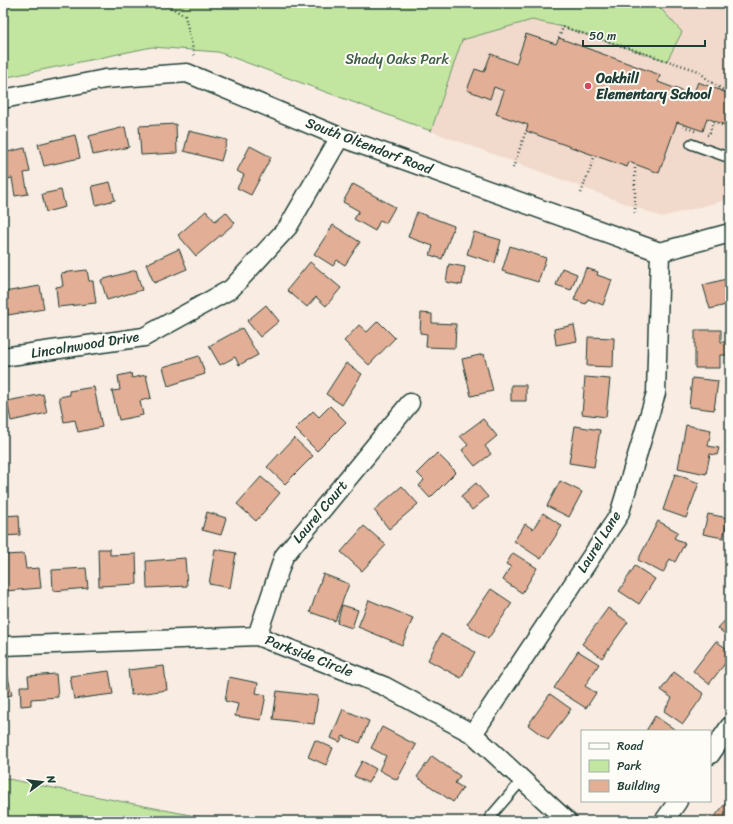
<svg xmlns="http://www.w3.org/2000/svg" width="733" height="824" font-family="Sriracha,sans-serif">
<style>
.built{fill:#f1d9cc}
.green{fill:#c2e6a0;stroke:#70926a}
.building{fill:#e2ae95;stroke:#1f3d34}
.lines{fill:none;stroke-linecap:round;stroke-linejoin:round}
.service-casing{stroke:#1f3d34;stroke-width:12}
.minor-casing{stroke:#1f3d34;stroke-width:21}
.path{stroke:#1f3d34;stroke-width:2.5;stroke-dasharray:1 3;stroke-linecap:butt}
.service{stroke:#fdfcf7;stroke-width:9}
.minor{stroke:#fdfcf7;stroke-width:18}
.poi-dot{fill:#d1495b;stroke:#fdfcf7;stroke-width:1.5}
.labels{text-anchor:middle;dominant-baseline:central;stroke-width:4;stroke-linejoin:round;paint-order:stroke}
.park-label{font-size:14px;fill:#405f4a;stroke:#fdfcf7}
.poi-label{font-size:14px;font-weight:bold;fill:#1f3d34;stroke:#fdfcf7;text-anchor:start}
.street-label{font-size:14px;fill:#1f3d34;stroke:#fdfcf7}
</style>
<rect width="100%" height="100%" fill="#f8ece3"/>
<filter id="ink" filterUnits="userSpaceOnUse"><feTurbulence type="fractalNoise" baseFrequency=".025" numOctaves="2"/><feDisplacementMap in="SourceGraphic" scale="8" xChannelSelector="R" yChannelSelector="G"/><feConvolveMatrix kernelMatrix="1 2 1 2 8 2 1 2 1" color-interpolation-filters="sRGB"/></filter>
<g filter="url(#ink)">
<path class="built" d="M475,3H730V199L662,217L431,131Z"/>
<path class="green" d="M3,3H656L682,32L667,61L563,27L532,20L462,40L431,131L218,52L152,47L3,78Z
M3,778L195,816L222,821H3Z"/>
<path class="building" d="M526,34L556,44L559,38L660,75L658,82L693,95L698,82L730,94V127L707,118L703,131L677,122L659,173L629,162L627,167L526,131L528,125L496,114L504,91L494,87L490,99L467,90L475,69L484,72L491,54L516,64Z
M176,124L177,153L141,155L139,126Z
M125,127L129,147L93,155L89,136Z
M189,131L227,140L221,161L184,151Z
M75,135L80,158L44,166L38,144Z
M250,146L271,157L251,195L237,188L244,175L237,171Z
M25,148L30,172L24,173L28,194L15,196L12,178L3,180V153Z
M110,182L115,200L96,205L92,186Z
M353,184L395,207L386,223L380,220L375,231L354,219L359,211L343,202Z
M61,190L65,207L46,212L42,194Z
M206,211L215,221L226,212L235,223L196,256L178,235Z
M417,212L454,226L442,259L430,255L433,246L408,237Z
M333,225L360,242L345,265L337,260L333,266L314,254Z
M474,232L501,240L495,263L467,254Z
M510,246L546,258L538,282L502,271Z
M179,249L187,269L154,283L146,264Z
M310,262L341,288L326,306L316,297L307,307L287,290Z
M449,264L465,267L462,285L446,282Z
M562,268L577,274L571,290L556,285Z
M586,268L598,272L597,275L612,280L603,305L588,299L586,304L574,300Z
M87,270L89,281H93L96,303L58,307L56,287L63,286L61,273Z
M136,270L142,290L107,300L101,280Z
M730,278V304L710,309L703,285Z
M40,286L44,309L8,315L4,292Z
M266,305L279,321L260,337L247,321Z
M421,313L432,314V323L456,324L455,348L426,347L427,334L420,333Z
M378,321L395,338L369,365L344,341L359,325L367,332Z
M574,325L577,341L556,345L554,329Z
M242,328L258,355L239,365L235,357L220,365L209,346Z
M695,330H721V342H729V355H720V368H695Z
M588,337L614,338L613,367L587,366Z
M484,354L493,391L471,396L462,359Z
M199,356L205,374L168,386L163,367Z
M346,363L362,374L342,405L326,394Z
M131,373L132,378L146,375L151,398L140,401L143,415L119,420L112,391L120,390L118,376Z
M585,377L610,379L606,417L582,414Z
M692,378L718,381L714,410L689,407Z
M511,385H526V401H511Z
M94,387L102,427L78,432L75,420L64,422L59,397L70,395L69,391Z
M43,394L47,413L11,421L7,401Z
M330,406L346,422L317,451L295,429L313,411L319,417Z
M483,419L497,436L485,446L491,454L475,466L462,450L468,445L460,436Z
M686,425L711,430L708,446L719,448L717,455L710,454L706,474L678,468Z
M575,426L600,430L594,467L569,463Z
M294,438L313,456L285,484L267,467Z
M437,453L456,472L430,498L419,486L424,480L417,473Z
M675,474L699,483L686,518L663,510Z
M261,477L280,493L256,521L237,504Z
M560,481L582,492L569,517L547,506Z
M476,483L488,497L472,510L461,496Z
M402,486L418,504L389,529L374,510Z
M207,512L226,518L221,535L202,530Z
M543,513L562,526L541,559L514,541L525,524L533,529Z
M708,514L728,518L723,538L703,534Z
M19,515L20,535L3,536V516Z
M658,521L678,532L674,538L685,543L675,562L670,559L663,573L638,560Z
M364,526L386,545L362,571L341,552Z
M98,549H110V555L136,554L137,584L99,586Z
M215,549L236,553L230,588L209,584Z
M513,553L537,568L522,593L503,580L511,567L506,564Z
M24,554L26,569L39,568L41,588L5,591L3,571V555Z
M185,558L187,586L147,588L146,561Z
M635,566L655,579L639,604L619,591Z
M86,568L88,588L53,591L52,570Z
M323,574L349,584L335,621L310,612Z
M491,589L512,603L488,639L467,624Z
M369,600L413,618L402,645L358,627Z
M342,605L358,610L352,628L337,623Z
M608,608L628,622L602,658L582,644Z
M730,615V639L718,628Z
M441,634L475,652L461,678L428,660Z
M716,641L730,651V657L709,684L693,671Z
M578,651L599,664L585,686L596,693L586,708L554,688Z
M164,666L167,690L131,695L128,670Z
M109,671L113,694L74,699L70,676Z
M674,672L704,694L683,724L664,711L672,698L661,690Z
M7,673L12,695L3,697V674Z
M56,674L58,697L31,699V705L21,706L20,686H29L28,676Z
M229,677L258,683L256,693L266,695L261,720L235,716L238,704L225,701Z
M277,691L318,696L314,724L273,719Z
M550,694L571,709L548,740L528,725Z
M343,709L369,721L360,743L343,736L340,742L331,738Z
M655,716L677,731H646Z
M382,727L416,745L397,780L379,770L386,756L371,748Z
M315,740L333,748L326,765L308,757Z
M432,756L460,776L455,783L463,788L453,802L417,777Z
M362,761L376,769L368,783L354,776Z
M729,799L730,800V821H711Z"/>
<g class="lines">
<g class="service-casing">
<path id="service" d="M691,144L730,158
M496,821L491,816L522,780"/>
</g>
<g class="minor-casing">
<path id="minor" d="M3,99L105,79L187,73L340,137L660,252L730,233
M3,357L144,337L231,289L288,227L340,137
M257,636L284,556L410,403
M3,646L257,636L384,686L473,734L567,821
M473,734L619,515L656,393L660,252
M710,755L730,726
M664,821L678,801"/>
</g>
<path class="path" d="M164,3L185,16L195,58
M559,38L563,27L699,71L708,80L728,93L730,92
M683,126L695,131
M707,135H709L713,122L730,128
M513,168L526,131
M581,193L595,155
M635,213V164"/>
<use href="#service" class="service"/>
<use href="#minor" class="minor"/>
</g>
</g>
<circle class="poi-dot" cx="588" cy="86" r="4"/>
<g class="labels">
<g class="park-label">
<text x="397" y="59">Shady Oaks Park</text>
</g>
<g class="poi-label">
<text x="596" y="78">Oakhill<tspan x="596" dy="16">Elementary School</tspan></text>
</g>
<g class="street-label">
<text transform="translate(369 146) rotate(21)">South Oltendorf Road</text>
<text transform="translate(85 345) rotate(-9)">Lincolnwood Drive</text>
<text transform="translate(320 512) rotate(-50)">Laurel Court</text>
<text transform="translate(599 542) rotate(-58)">Laurel Lane</text>
<text transform="translate(309 656) rotate(21)">Parkside Circle</text>
</g>
</g>
<rect width="733" height="824" fill="none" stroke="#fdfcf7" stroke-width="16"/>
<rect x="8" y="8" width="717" height="808" fill="none" stroke="#1f3d34" stroke-width="1.5" filter="url(#ink)"/>
<rect x="581" y="730" width="130" height="72" fill="#fdfcf7" stroke="#a4b0a9"/>
<rect x="589" y="743" width="20" height="6" fill="#fdfcf7" stroke="#a4b0a9"/>
<text x="617" y="750" font-size="12" fill="#1f3d34">Road</text>
<rect x="589" y="760" width="20" height="12" fill="#c2e6a0" stroke="#a4b0a9"/>
<text x="617" y="770" font-size="12" fill="#1f3d34">Park</text>
<rect x="589" y="780" width="20" height="12" fill="#e2ae95" stroke="#a4b0a9"/>
<text x="617" y="790" font-size="12" fill="#1f3d34">Building</text>
<g transform="translate(42 782) rotate(75)" stroke="#fdfcf7" stroke-width="3" paint-order="stroke">
<path d="M0-3L7 15L0 10L-7 15Z" fill="#1f3d34"/>
<text y="-6" font-size="11" font-weight="bold" text-anchor="middle" fill="#1f3d34">N</text>
</g>
<path d="M583 40v6h122v-6" fill="none" stroke="#1f3d34" stroke-width="2"/>
<text x="589" y="40" font-size="12" fill="#1f3d34" stroke="#fdfcf7" stroke-width="3" paint-order="stroke">50 m</text>
</svg>
